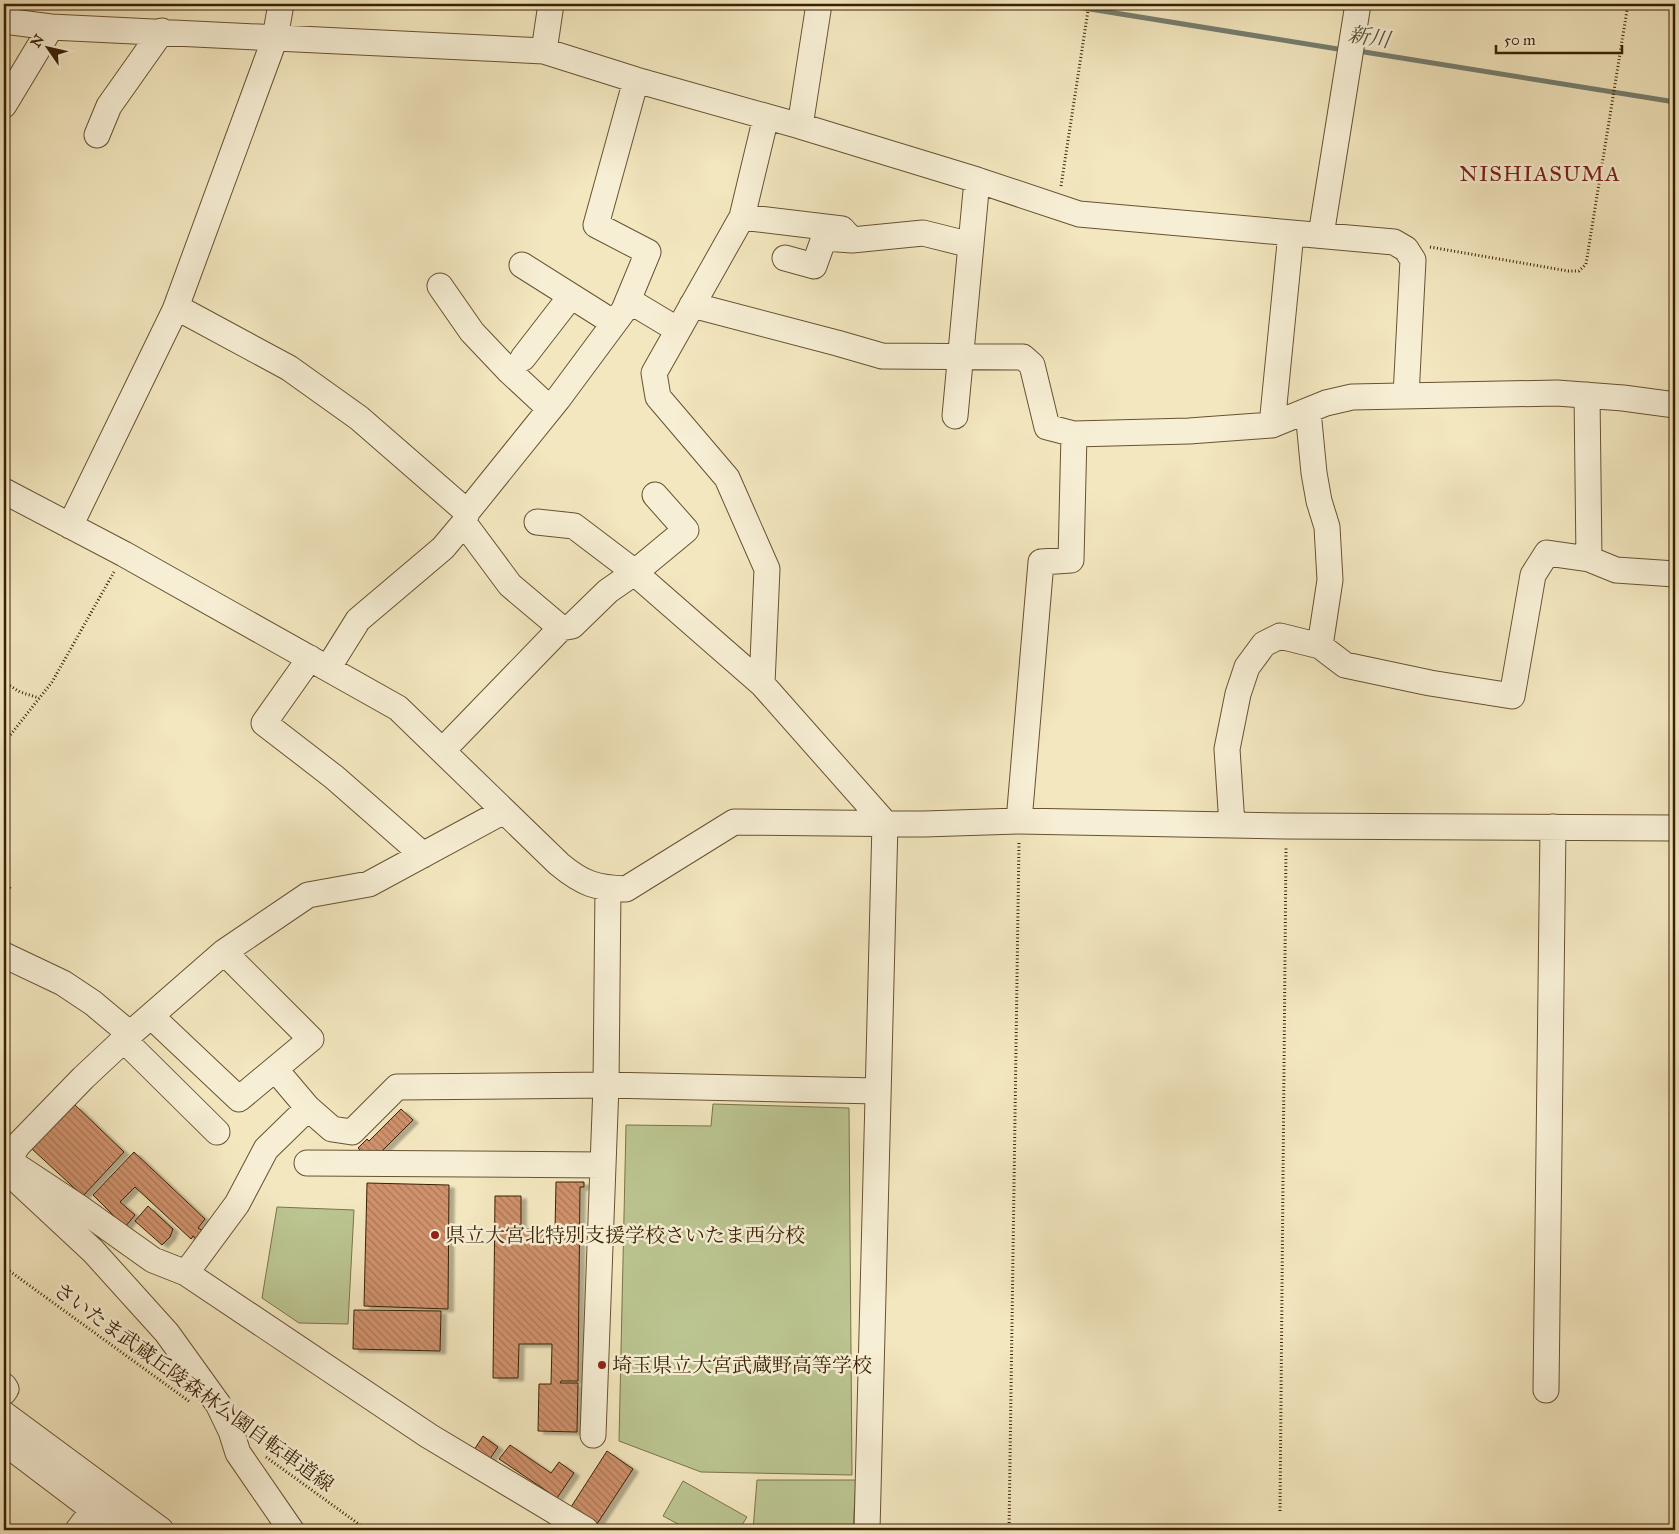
<svg xmlns="http://www.w3.org/2000/svg" width="1679" height="1534" font-family="'IM FELL Great Primer','Noto Serif JP',serif">
<style>
.garden{fill:#bbc591;stroke:#7a734a}
.lines{fill:none;stroke-linecap:round;stroke-linejoin:round}
.stream{stroke:#767f70;stroke-width:5}
.building{fill:url(#building-back-hatch);stroke:#3a2102;filter:url(#shadow)}
.minor-casing{stroke:#685231;stroke-width:27}
.path{stroke:#3a2102;stroke-width:3;stroke-dasharray:1 2.5;stroke-linecap:butt}
.minor{stroke:#f7efd5;stroke-width:25}
.poi-dot{fill:#8f2418;stroke:#f7efd5;stroke-width:2}
.labels{text-anchor:middle;dominant-baseline:central;stroke-width:5;stroke-linejoin:round;paint-order:stroke}
.poi-label{font-size:20px;fill:#3a2102;stroke:#f7efd5;text-anchor:start}
.street-label{font-size:20px;fill:#3a2102;stroke:#f7efd5}
.water-label{font-size:21px;font-style:italic;fill:#585039;stroke:#f7efd5}
.quarter-label{font-size:22px;letter-spacing:1px;fill:#7a1f14;stroke:#f7efd5}
</style>
<defs>
<pattern id="building-back-hatch" width="6" height="6" patternUnits="userSpaceOnUse" patternTransform="scale(1.25)"><rect width="6" height="6" fill="#d0926d"/><path d="M-1 5l2 2M0 0l6 6M5-1l2 2" fill="none" stroke="#aa7757"/></pattern>
<filter id="shadow"><feDropShadow dx="5.5" dy="3" stdDeviation="1" flood-color="#0004"/></filter>
</defs>
<rect width="100%" height="100%" fill="#f3e7bf"/>
<filter id="stains"><feTurbulence type="fractalNoise" baseFrequency=".004" numOctaves="4"/><feColorMatrix values="0 0 0 0 .2 0 0 0 0 .09 0 0 0 0 .02 0 0 0 .5 -.17"/></filter>
<radialGradient id="worn" r=".72"><stop offset=".6" stop-color="#630" stop-opacity="0"/><stop offset="1" stop-color="#630" stop-opacity=".3"/></radialGradient>
<path class="garden" d="M713,1104L849,1108L852,1475L701,1472L619,1441L626,1125L711,1126Z
M277,1207L354,1210L348,1324L299,1323L262,1298Z
M757,1480H856L853,1530H753Z
M683,1481L747,1517L739,1530H689L663,1516Z"/>
<g class="lines">
<path class="stream" d="M1059,4L1344,50
M1358,51L1675,102"/>
</g>
<path class="building" d="M75,1105L124,1152L83,1196L31,1148Z
M401,1109L413,1120L371,1162L358,1148L367,1139L369,1141Z
M134,1152L205,1219L198,1228L203,1231L196,1239L193,1236L191,1239L135,1187L120,1202L135,1215L125,1227L93,1195Z
M556,1182H584V1187H580L578,1381H561L560,1383H578L577,1432L538,1431L539,1384H551L552,1344H519L518,1378H493L495,1196H521V1229L555,1230Z
M367,1183L449,1185L448,1309L364,1306Z
M148,1206L173,1229L170,1237L162,1245L135,1221Z
M354,1310L441,1311L440,1351L353,1349Z
M483,1436L498,1447L489,1460L474,1450Z
M510,1445L551,1473L559,1462L574,1473L557,1498L499,1459Z
M607,1451L633,1469L597,1524L571,1507Z"/>
<g class="lines">
<g class="minor-casing">
<path id="minor" d="M4,21L51,27L544,51L636,80L800,126L977,180L1079,214L1394,242L1406,249L1413,260L1406,396
M544,51L551,4
M4,105L51,27
M800,126L819,4
M97,135L109,106L162,31
M742,217L842,229L852,240L923,233L971,245
M1321,235L1358,4
M785,258L814,266L824,238L852,240
M522,265L614,323
M440,286L472,332L508,370L550,409
M628,300L678,330
M692,305L837,343L882,356L1023,357L1032,365L1047,427L1074,434L1071,560L1041,562L1019,821
M176,307L289,368L359,418L467,512L464,523L443,548L358,620L328,668
M523,358L571,296
M1587,395L1589,559
M955,416L977,180
M1272,425L1291,233
M1074,434L1189,431L1272,425L1326,403L1352,397L1557,393L1623,398L1675,405
M4,491L124,554L398,708L559,864C583,884 596,888 626,889L734,822L924,824L1019,821L1286,826L1675,828
M467,512L558,399L624,310L648,252L596,225L636,80
M537,522L574,526L628,567L762,684L885,823L867,1530
M464,523L510,585L561,628
M70,526L175,310L275,38L281,4
M1320,646L1345,665L1430,683L1512,696L1533,575L1547,553L1589,559L1616,570L1675,574
M310,658L264,723L334,777L423,855
M762,684L767,569L727,478L658,397L654,373L742,217L766,117
M443,750L561,628L572,626L608,591L634,573L686,530L655,495
M1232,825L1227,749L1238,694L1247,667L1264,644L1280,636L1320,646L1330,580L1327,527L1319,501L1314,473L1308,411
M4,955L63,983L93,1003L130,1034
M151,1016L239,1099L311,1039L224,952
M124,1040L217,1132
M308,1108L332,1129L352,1132L397,1087L606,1085L878,1091
M9,1161L80,1208L153,1260L186,1273L429,1436L586,1530
M307,1163L603,1165
M4,1167L18,1145L83,1078L130,1034L224,952L308,895L369,884L504,811
M20,1183L93,1251L167,1333L218,1404L231,1431L238,1453L291,1530
M186,1273L237,1204L266,1149L308,1108L275,1069
M4,1386L6,1389L4,1392
M1546,1390L1553,827
M4,1414L161,1530
M593,1435L606,1085L608,888
M4,1442L120,1530
M78,1530L93,1510"/>
</g>
<path class="path" d="M1061,186L1089,4
M1430,247L1568,271H1579L1586,264L1628,4
M4,682L20,692L39,698
M4,743L52,682L114,572
M4,884L11,889
M4,1267L190,1402
M266,1457L367,1530
M1280,1511L1286,847
M1009,1530L1019,841"/>
<use href="#minor" class="minor"/>
</g>
<g class="poi-dot">
<circle cx="435" cy="1235" r="5"/>
<circle cx="602" cy="1365" r="5"/>
</g>
<g class="labels">
<g class="poi-label">
<text x="445" y="1235">県立大宮北特別支援学校さいたま西分校</text>
<text x="612" y="1365">埼玉県立大宮武蔵野高等学校</text>
</g>
<g class="street-label">
<text transform="translate(194 1387) rotate(36)">さいたま武蔵丘陵森林公園自転車道線</text>
</g>
<g class="water-label">
<text transform="translate(1369 37) rotate(9)">新川</text>
</g>
<g class="quarter-label">
<text x="1540" y="173">NISHIASUMA</text>
</g>
</g>
<rect width="1679" height="1534" fill="none" stroke="#f3e7bf" stroke-width="20"/>
<rect x="5" y="5" width="1669" height="1524" fill="none" stroke="#3a2102" stroke-width="2.5"/>
<rect x="10" y="10" width="1659" height="1514" fill="none" stroke="#3a2102"/>
<g transform="translate(48 48) rotate(304)" stroke="#f7efd5" stroke-width="4" paint-order="stroke">
<path d="M0-4L9 19L0 12L-9 19Z" fill="#3a2102"/>
<text y="-8" font-size="14" font-weight="bold" text-anchor="middle" fill="#3a2102">N</text>
</g>
<path d="M1496 45v8h126v-8" fill="none" stroke="#3a2102" stroke-width="2.5"/>
<text x="1504" y="45" font-size="15" fill="#3a2102" stroke="#f7efd5" stroke-width="4" paint-order="stroke">50 m</text>
<rect width="100%" height="100%" filter="url(#stains)"/>
<rect width="100%" height="100%" fill="url(#worn)"/>
</svg>
